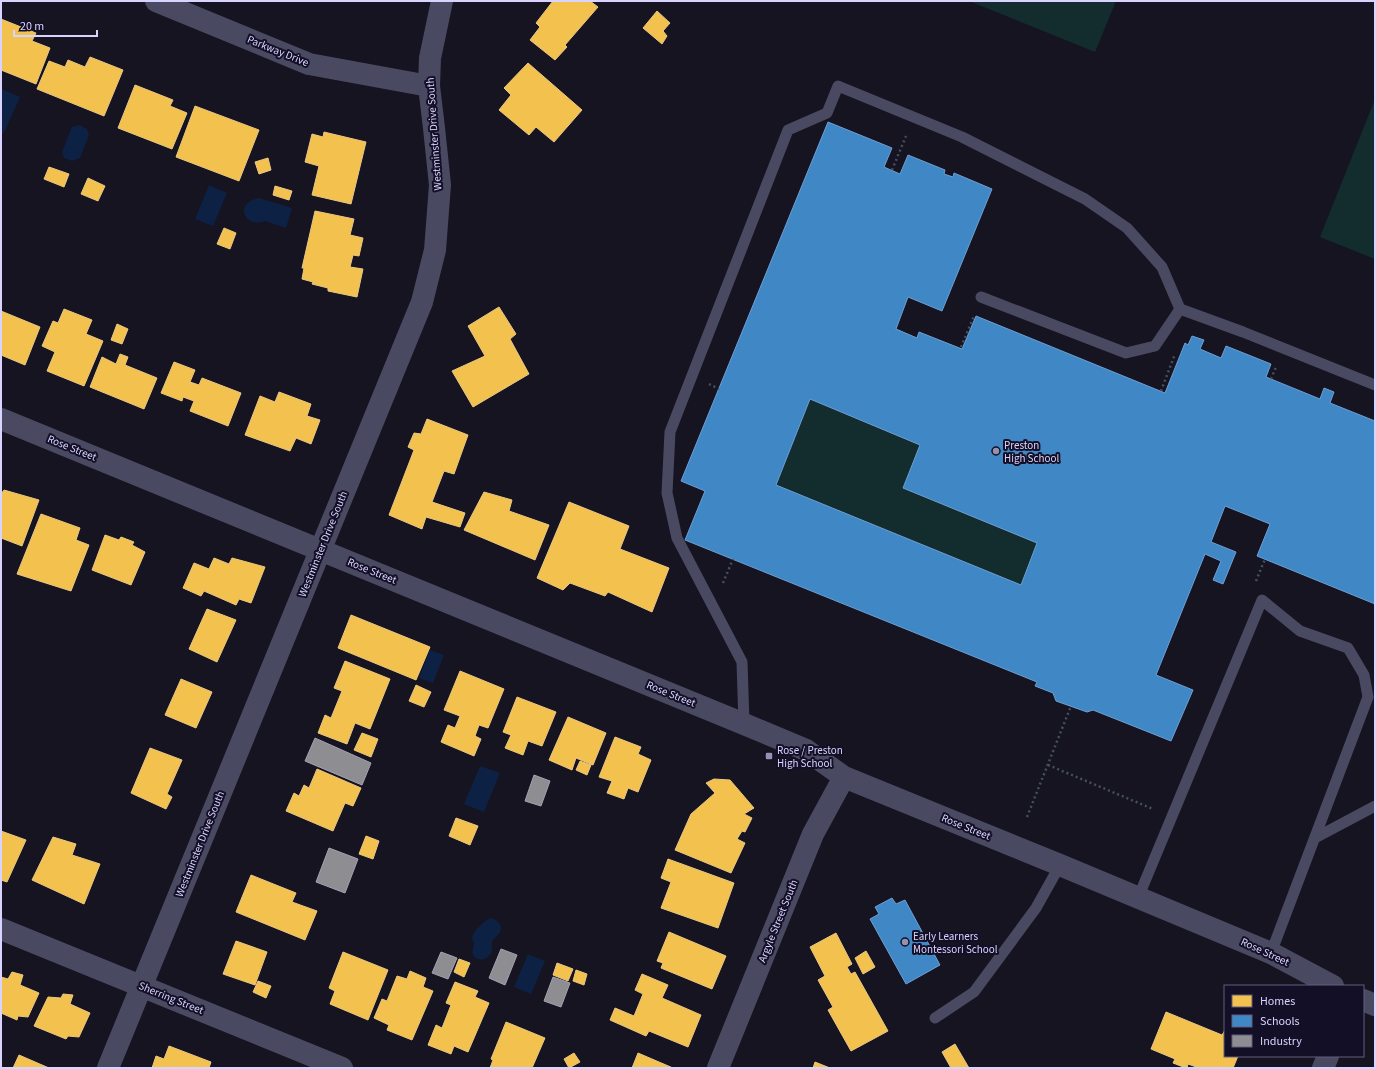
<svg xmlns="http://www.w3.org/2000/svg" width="1376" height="1069" font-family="'Source Sans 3',sans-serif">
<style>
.green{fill:#132c2d}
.water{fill:#0d2144}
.homes{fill:#f2c14e;stroke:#eac783}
.schools{fill:#3f88c5;stroke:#6d9fd6;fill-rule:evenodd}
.industry{fill:#8d8d92;stroke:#a4a2b3}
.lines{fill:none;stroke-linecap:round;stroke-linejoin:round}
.path{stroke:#44505f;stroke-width:2.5;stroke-dasharray:2 3;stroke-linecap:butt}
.lane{stroke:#4a4962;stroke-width:11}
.street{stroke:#4a4962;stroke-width:22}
.poi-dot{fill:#9591b1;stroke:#130f26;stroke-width:1.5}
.labels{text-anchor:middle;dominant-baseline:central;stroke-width:4;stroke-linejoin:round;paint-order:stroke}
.street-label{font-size:11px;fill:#d9d4ff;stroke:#130f26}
.poi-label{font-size:11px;fill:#d9d4ff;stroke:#130f26;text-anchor:start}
</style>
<rect width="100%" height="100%" fill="#161421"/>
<path class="green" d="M969,1H1116L1095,52Z
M1375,99V259L1320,237Z
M810,399L920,445L903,488L1037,543L1021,585L776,485Z"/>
<path class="water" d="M2,89L20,97L4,133L1,132Z
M80,125L87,129L89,135L80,158L72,161L64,158L62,152L72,127Z
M209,185L227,193L213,226L195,219Z
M259,198L292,208L286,228L265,221C246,229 232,204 259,198Z
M430,650L444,655L433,683L419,678Z
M480,766L500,773L484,812L464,804Z
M491,918C500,921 505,927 497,936C495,938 495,938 493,940C491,944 492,945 492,949C492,957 482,962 476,958C470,954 473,949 474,944C474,942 472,940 472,938C473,931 485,920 491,918Z
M528,954L545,961L531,994L514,987Z"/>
<path class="homes" d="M553,1H590L598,7L565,45L567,47L555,60L530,40L540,27L536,23Z
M657,11L670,23L663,31L667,36L662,44L643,28Z
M1,19L36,33L32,41L50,48L36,84L1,70Z
M90,57L123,70L104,116L37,89L49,61L65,67L68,60L85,67Z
M528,63L582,110L554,142L536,127L529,135L499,110L511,95L504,88Z
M135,85L173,100L170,106L187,113L172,149L118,128Z
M195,106L259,130L239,181L176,157Z
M324,132L366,142L351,204L312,195L319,166L305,162L312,134L323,137Z
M268,158L271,170L259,174L255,162Z
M49,167L69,174L64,187L44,179Z
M88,178L105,186L98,201L81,194Z
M275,186L292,191L289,200L273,195Z
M315,211L354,219L350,235L363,238L359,256L353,255L350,267L363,269L357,297L328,291V288L312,284L313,282L302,279L304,268H302Z
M224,228L236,233L230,249L217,244Z
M499,307L516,334L510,339L529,374L473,407L452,371L485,356L468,326Z
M64,309L92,320L86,334L103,341L84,386L47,371L55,352L42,346L53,321L58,323Z
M1,311L40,327L25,365L1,355Z
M117,324L128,329L122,344L111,340Z
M120,354L128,357L125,365L157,378L144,409L90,387L102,357L116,364Z
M174,362L195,370L190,382L199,385L202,378L241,393L228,426L190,411L194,401L183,397L182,401L161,393Z
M279,392L311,404L307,416L320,420L311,444L296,438L290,451L245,435L260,396L275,402Z
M427,419L468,435L454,474L444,471L432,502L465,513L460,527L426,517L422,529L389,515L414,450L408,447L414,433L421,434Z
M4,490L39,500L22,546L1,538V494Z
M484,492L512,500L509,511L549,525L535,560L464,530Z
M569,502L629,526L620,549L669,568L652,612L608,592L605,596L570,583L563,590L537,578Z
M41,514L80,528L76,540L89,545L71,591L17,574Z
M105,535L119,540L121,537L134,542L132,545L145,552L131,585L92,570Z
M214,558L229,564L232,558L265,567L251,603L239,599L236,605L204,591L201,596L183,588L194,563L209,569Z
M207,609L236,620L217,662L189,649Z
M351,615L430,647L416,680L338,648Z
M345,661L390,679L370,729L355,723L347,744L318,733L325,715L331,718L342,691L334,688Z
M460,671L504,689L488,728L479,725L475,736L481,739L474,756L441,742L448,725L455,728L460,716L444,710Z
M181,679L212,692L196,728L165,715Z
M416,685L431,692L424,707L409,701Z
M517,697L556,712L542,746L528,741L523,755L505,748L511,735L503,732Z
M568,717L606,733L593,765L576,758L572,770L549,760Z
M362,733L378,739L371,757L354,750Z
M615,737L641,747L638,754L651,760L638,792L628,788L624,799L607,793L612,781L599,777Z
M150,748L182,760L167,794L172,797L166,809L131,793Z
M580,761L591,765L587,775L576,770Z
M317,769L361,788L353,806L345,803L333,831L286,811L294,793L299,796L304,785L309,788Z
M714,779L730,780L754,808L744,814L752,818L745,832L742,831L737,839L745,843L731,873L675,850L691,814L715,793L706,783Z
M456,818L478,826L470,845L449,836Z
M1,831L26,840L7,882L1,880Z
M366,836L379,841L373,859L359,854Z
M53,837L76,844L72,855L100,864L84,904L32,880Z
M668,859L734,883L718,928L661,908L671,882L661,878Z
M251,875L296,893L292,902L317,911L305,940L236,912Z
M669,932L726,956L712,989L661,968L663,963L657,961Z
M836,933L852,964L847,967L851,974L855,972L888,1031L851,1051L828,1010L833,1007L818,980L825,976L810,947Z
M236,941L267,952L255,985L223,974Z
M866,951L875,967L863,974L855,958Z
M343,952L388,970L368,1020L330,1004L335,991L329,988Z
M459,959L470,963L464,977L454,972Z
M557,963L573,969L568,981L553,975Z
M576,970L587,974L584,985L573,981Z
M410,971L426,978L423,987L433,991L412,1040L387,1030L389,1025L374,1018L382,999L387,1001L397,976L407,979Z
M12,972L23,975L20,985L39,993L28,1017L18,1016L17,1020L1,1013V977L8,979Z
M642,974L668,985L662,998L701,1015L688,1047L649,1031L646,1036L610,1020L615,1008L634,1016L643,994L635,990Z
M258,981L271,986L266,998L253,992Z
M455,982L478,991L475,997L489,1003L468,1052L454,1046L451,1054L428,1045L436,1025L442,1028L451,1005L446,1003Z
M63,994L73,995L70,1004L90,1013L79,1037L68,1036L66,1039L34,1026L48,997L61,998Z
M1166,1012L1222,1035L1225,1030V1056H1238L1233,1068H1199L1188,1064L1187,1068H1186L1173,1063L1175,1059L1151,1049Z
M506,1022L545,1038L532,1068H490L493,1060L491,1059Z
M955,1044L969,1068H951L942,1052Z
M169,1046L211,1062L209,1068H152L156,1056L164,1059Z
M574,1053L580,1062L569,1068L564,1059Z
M638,1053L673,1068H632Z
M19,1055L49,1068H13Z
M815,1062L830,1068H813Z"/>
<path class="schools" d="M828,122L892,148L884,167L900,174L908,155L945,170L944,174L953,177L954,173L992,189L942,311L908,297L896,329L917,338L919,332L962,349L976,316L1165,393L1185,343L1188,345L1192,336L1204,340L1200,349L1221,358L1226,346L1271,364L1266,377L1320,399L1324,388L1334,392L1330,403L1375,421V604L1257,556L1270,524L1225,506L1211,542L1236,552L1223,584L1213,580L1221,561L1205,554L1156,675L1193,690L1171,741L1093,710L1087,712L1056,701L1053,693L1035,686L1037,682L685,540L705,491L681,481ZM810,399L920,445L903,488L1037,543L1021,585L776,485Z
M892,898L896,904L905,900L940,965L906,984L870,919L879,914L875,907Z"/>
<path class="industry" d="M315,738L371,763L362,785L305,761Z
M534,775L550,781L541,806L525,801Z
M329,848L358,859L345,893L316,882Z
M501,949L517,955L505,985L489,978Z
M441,952L457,958L448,979L432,973Z
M553,977L570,983L561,1007L544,1001Z"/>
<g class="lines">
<path class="path" d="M892,170L906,136
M961,347L974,316
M1271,379L1276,367
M709,384L719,389
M1161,391L1175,354
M1256,581L1265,559
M723,583L733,559
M1048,765L1153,809
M1027,817L1071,706"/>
<path class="lane" d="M981,297L1126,353L1155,346L1180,309
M744,724L742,662L677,538L667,493L670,432L788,130L827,113L838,86L962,137L1085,199L1127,228L1162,267L1180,309L1243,332L1375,385
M1315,838L1375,806
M1138,898L1262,600L1300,631L1348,648L1364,675L1368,697L1271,953
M935,1018L974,992L1036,908L1060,865"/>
<path class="street" d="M156,1L309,64L429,86
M1,419L744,724L806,750L844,777L1060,865L1271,953L1333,986
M1,929L342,1068
M1363,1000L1375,1005
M108,1068L422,302L435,250L440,185L434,128L429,86L430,58L442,1
M718,1068L813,834L844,777
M1323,1068L1328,1056"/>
</g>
<g class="poi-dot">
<circle cx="996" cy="451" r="4"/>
<rect x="765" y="752" width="8" height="8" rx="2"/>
<circle cx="905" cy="942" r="4"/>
</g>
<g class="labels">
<g class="street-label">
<text transform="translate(278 51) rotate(22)">Parkway Drive</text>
<text transform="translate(434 134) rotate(-94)">Westminster Drive South</text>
<text transform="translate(72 448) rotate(22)">Rose Street</text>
<text transform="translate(323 544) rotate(-68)">Westminster Drive South</text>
<text transform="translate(372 571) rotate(22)">Rose Street</text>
<text transform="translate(671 694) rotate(22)">Rose Street</text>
<text transform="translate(966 827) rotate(22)">Rose Street</text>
<text transform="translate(200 844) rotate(-68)">Westminster Drive South</text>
<text transform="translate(778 921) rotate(-68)">Argyle Street South</text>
<text transform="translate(1265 952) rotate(25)">Rose Street</text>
<text transform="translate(171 998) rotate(22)">Sherring Street</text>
</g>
<g class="poi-label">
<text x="1004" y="445">Preston<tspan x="1004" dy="13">High School</tspan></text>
<text x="777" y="750">Rose / Preston<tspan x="777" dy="13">High School</tspan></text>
<text x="913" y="936">Early Learners<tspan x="913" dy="13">Montessori School</tspan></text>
</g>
</g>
<rect width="1376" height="1069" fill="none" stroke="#d9d4ff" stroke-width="4"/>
<rect x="1224" y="985" width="140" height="72" fill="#130f26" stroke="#625e7d"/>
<rect x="1232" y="995" width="20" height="12" fill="#f2c14e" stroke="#625e7d"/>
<text x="1260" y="1005" font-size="12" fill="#d9d4ff">Homes</text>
<rect x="1232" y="1015" width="20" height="12" fill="#3f88c5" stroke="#625e7d"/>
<text x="1260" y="1025" font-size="12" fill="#d9d4ff">Schools</text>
<rect x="1232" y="1035" width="20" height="12" fill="#8d8d92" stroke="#625e7d"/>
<text x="1260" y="1045" font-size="12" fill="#d9d4ff">Industry</text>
<path d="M14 30v6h83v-6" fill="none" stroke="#d9d4ff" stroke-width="2"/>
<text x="20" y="30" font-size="12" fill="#d9d4ff" stroke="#130f26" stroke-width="3" paint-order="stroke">20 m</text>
</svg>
